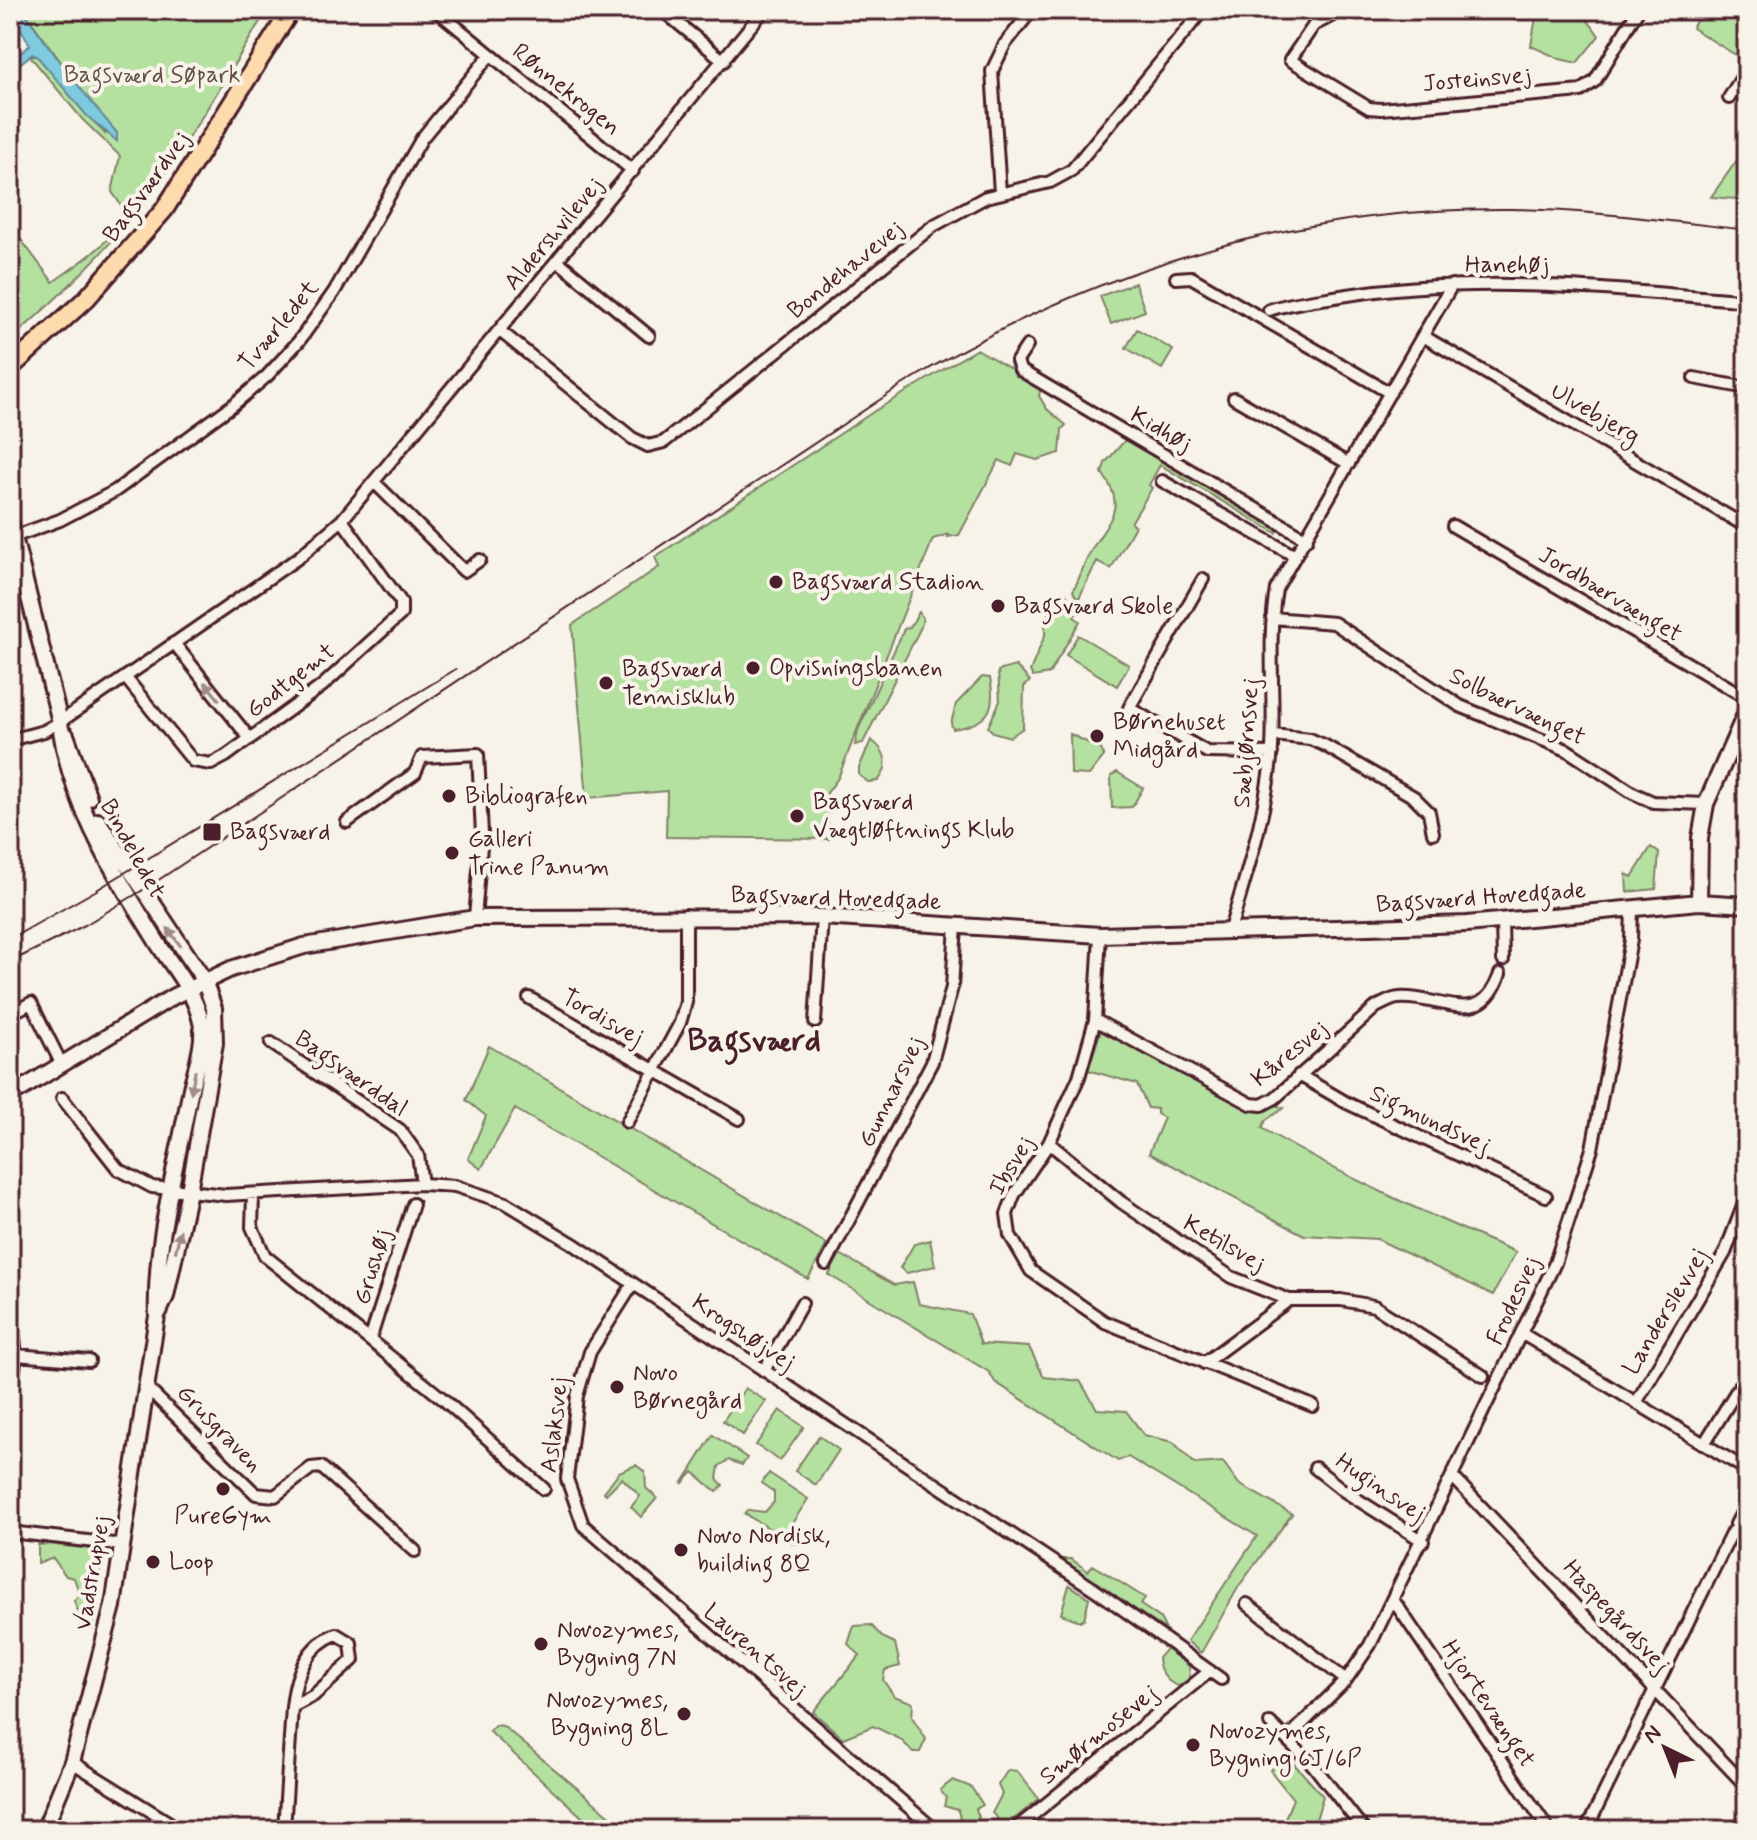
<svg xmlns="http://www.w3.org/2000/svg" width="1757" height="1840" font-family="Mynerve,sans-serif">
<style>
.green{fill:#b4e1a0;stroke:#7f8066;stroke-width:2}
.water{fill:#7ecade;stroke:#698696;stroke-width:2}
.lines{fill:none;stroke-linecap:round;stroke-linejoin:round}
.street-casing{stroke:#4a1f2b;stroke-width:16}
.secondary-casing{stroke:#4a1f2b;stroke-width:20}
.primary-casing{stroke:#4a1f2b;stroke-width:22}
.street{stroke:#f7f3e8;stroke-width:10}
.secondary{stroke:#f7f3e8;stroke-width:14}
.primary{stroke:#fedbac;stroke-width:16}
.tram{stroke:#4a1f2b;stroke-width:2}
.oneway{fill:#a0898a}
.poi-dot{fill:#4a1f2b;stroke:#f7f3e8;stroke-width:3}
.labels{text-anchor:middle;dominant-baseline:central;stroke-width:8;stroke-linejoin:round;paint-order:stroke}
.park-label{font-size:24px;fill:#645048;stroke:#f7f3e8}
.street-label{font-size:24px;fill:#4a1f2b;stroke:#f7f3e8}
.poi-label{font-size:24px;fill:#4a1f2b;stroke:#f7f3e8;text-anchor:start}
.district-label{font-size:32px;font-weight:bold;fill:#4a1f2b;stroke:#f7f3e8}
</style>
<rect width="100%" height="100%" fill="#f7f3e8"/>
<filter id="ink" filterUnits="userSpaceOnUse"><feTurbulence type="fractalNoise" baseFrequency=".0125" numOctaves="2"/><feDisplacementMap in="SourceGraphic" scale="16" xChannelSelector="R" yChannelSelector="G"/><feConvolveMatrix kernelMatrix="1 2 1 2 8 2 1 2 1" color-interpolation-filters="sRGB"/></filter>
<g filter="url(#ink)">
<path class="green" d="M23,10H267C227,76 188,143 142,205C103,255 57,299 10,340V225L53,282C80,262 113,244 125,211L112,192L120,156L82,119L30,56H37L106,135L88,99Z
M1542,10C1575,10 1580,6 1599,36L1577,63L1560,59L1531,46L1536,17Z
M1703,10H1747V44L1739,57L1692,28Z
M1747,146V200L1711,197Z
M1135,283L1145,311L1111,324L1100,296Z
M1137,329L1173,350L1162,369L1126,348Z
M977,349L1041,387L1039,396L1047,409L1066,425L1062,429L1060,453L1037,460L1017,454L1012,466L999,460L959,535L948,537L949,534L933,539L838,778L827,793L829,839L666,837L667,791L587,798L572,625L659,567L655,557L873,412Z
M1127,438L1280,527L1276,533L1160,465L1149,485L1152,488L1131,523L1135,526L1111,569L1097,561L1078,600L1073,591C1080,578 1084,563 1091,551C1107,521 1129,509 1102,473L1105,463Z
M1065,594L1079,609L1074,617L1080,621L1049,674L1033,677L1030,671L1045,635V621L1054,598Z
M919,612L923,618L921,627L863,743L855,745L858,730L904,629L910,627Z
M1078,635L1129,665L1117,686L1066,655Z
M1016,666L1030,681L1024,687L1023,728L1010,737L993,732L988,727L1000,701L998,671Z
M982,677L990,678C997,711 987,724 953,729L951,724L956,704Z
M1070,734L1101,749L1104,756L1089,775L1071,774Z
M871,740C886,750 891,766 878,781L868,782L859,775V768Z
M1117,772L1143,788L1132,807L1112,808L1111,776Z
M1651,847L1659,853L1656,889L1627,892L1626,874L1632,877Z
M1102,1027L1259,1110L1272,1104L1284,1108L1266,1120L1262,1128C1343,1177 1429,1215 1516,1252L1493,1295L1377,1239L1304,1235L1149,1153L1164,1118L1157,1114V1109L1148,1108L1137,1084L1088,1070Z
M489,1046L827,1244L808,1279L515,1109L481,1169L468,1159L486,1116L466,1100Z
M930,1240L935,1266L907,1273L900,1268L914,1244Z
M840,1254L894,1285L913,1282L919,1304L970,1314L981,1344L1029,1347L1044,1377L1080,1381L1097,1409L1126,1411L1144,1435L1173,1442L1195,1464L1223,1462L1239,1484L1292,1514L1239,1586L1201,1653L1187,1641L1257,1536L1128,1457L1118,1461L995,1382L989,1372L829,1275Z
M745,1388L766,1401L743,1435L723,1421Z
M780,1410L804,1427L780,1461L756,1445Z
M713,1435L747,1458L742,1465L729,1460L719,1466L717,1479L723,1485L717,1492L693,1472L682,1484Z
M819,1436L839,1450L816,1485L795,1471Z
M636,1465L645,1472L646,1488L657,1498L641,1517L631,1507L640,1496L622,1478L606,1494L604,1492L619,1472Z
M769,1473L808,1499L785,1534L797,1542L795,1544L745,1514L748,1510L765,1512L774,1502V1492L761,1483Z
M48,1544L98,1550L103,1557L93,1603V1628L82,1620L74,1601L80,1595L74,1578L66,1576L53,1558L38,1564V1545Z
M1059,1559H1071L1088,1571L1093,1565L1145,1598L1141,1605L1160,1618L1166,1630Z
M1069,1585L1089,1598L1084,1619L1080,1621L1061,1614Z
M871,1625L882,1637L895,1643L900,1666L885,1670L883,1680L894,1696L913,1703L912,1717L926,1739L920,1752H913L900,1739L873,1726L843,1738L813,1712L860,1655L848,1644L854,1626Z
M1166,1649L1189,1666L1190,1678L1179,1686C1166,1683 1159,1671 1158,1658Z
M496,1725L503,1726L627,1830H596L489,1731Z
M1286,1755L1323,1796L1313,1830H1280L1293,1799L1270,1770Z
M1008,1770L1017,1771L1039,1799L1000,1830H993L997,1818L992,1813L1002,1794L998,1785Z
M953,1780L971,1787L983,1805L976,1809L979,1817L967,1829H962L958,1810L944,1806L946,1798L940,1790Z"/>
<path class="water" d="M10,10H23C52,53 83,93 117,133V141L87,116L37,56L32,54L10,72V62L30,45Z"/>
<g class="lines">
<g class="street-casing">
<path id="street" d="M436,10L633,171
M662,10L724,61
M1343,10L1314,25L1290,60L1369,108L1381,109L1581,91L1595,81L1638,10
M1729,98L1747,69
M1000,193L992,71L1005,44L1032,10
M558,261L649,336
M1176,278L1191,277L1390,393
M1269,310C1292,302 1317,300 1341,296C1476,274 1612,289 1747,301
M500,331L632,438L648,446L664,442L933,226L986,197L1050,182L1072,170L1203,10
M1423,336L1747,527
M1027,346L1017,361L1020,370L1307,539
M1694,378L1747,388
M1234,398L1349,464
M1162,481L1295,556
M375,483L464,571L480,560
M1453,526L1747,698
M16,536L60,520L115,491L233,405L267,376L299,341L334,292L422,138L490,55
M1203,579L1129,708L1207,752L1272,753
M1272,618L1334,623L1460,706L1567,750L1633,793L1653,802L1706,804
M174,643L250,739
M125,677L193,761L211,764L226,756L322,686L401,614V602L342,520
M1273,735L1310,739L1324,745L1414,797L1429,812L1433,833
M10,740L44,731L60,722L298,558L342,520L764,10
M1731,746L1747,753
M347,822L415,773L422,757L478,754L482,834L475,918
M1502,922L1503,960
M1229,933C1247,872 1267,812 1272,748C1275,696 1267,641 1276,589L1452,285
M1100,935L1095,1020L1079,1077L1049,1143L1014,1195L1007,1214L1010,1235L1031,1271L1105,1322L1313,1406
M529,998L739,1119
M10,1014L31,1003L62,1065
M1095,1020L1251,1104L1262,1105L1275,1098L1376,1007C1383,1004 1392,998 1399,998C1441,995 1481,1031 1500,974
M815,1022L822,917
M271,1043L400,1130L418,1155L422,1184
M1299,1075L1347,1103L1546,1196
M62,1098L118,1169L152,1187L226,1195L422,1184L455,1186L506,1203L572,1243L1094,1589L1221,1679
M627,1122L680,1023L686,1002V915
M1049,1143L1121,1202L1231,1277L1289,1300H1341L1374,1306L1483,1376
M253,1195L252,1227L265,1256L443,1399L544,1489
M826,1264L932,1062L952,987L956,925
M633,1284L590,1352L577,1396L567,1479L583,1525L935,1830
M10,1306L16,1355L11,1390
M1521,1333L1747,1470
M370,1340L413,1204
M16,1355L89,1361
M1204,1363L1289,1300
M764,1371L802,1303
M145,1386L256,1494L275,1496L311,1468L321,1467L415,1551
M1636,1403L1725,1253L1747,1196
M1704,1444L1747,1374
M1315,1468L1344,1491L1423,1541
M1453,1477L1747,1787
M1736,1524L1747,1503
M10,1532L122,1545
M1394,1601L1549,1830
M1247,1604L1346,1680
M336,1634L351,1643L353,1660L313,1696L292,1707C295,1677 305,1646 336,1634Z
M1270,1723L1313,1765L1364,1830
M1287,1739L1346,1680L1370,1645L1555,1263L1592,1149L1631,940L1632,909
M72,1762L181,1830
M284,1830L292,1707
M1014,1830L1210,1671
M1586,1830L1732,1532"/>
</g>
<g class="secondary-casing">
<path id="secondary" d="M10,521L60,722C69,804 115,874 157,942C173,968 195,992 201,1022C206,1043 194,1072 190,1093C177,1165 154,1242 157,1316L113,1606L72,1762L44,1830
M66,735L89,798
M98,821L204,980L214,1008L215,1043L189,1191L166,1296L159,1312
M1699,902L1700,838L1706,804L1747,710
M10,1096L174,996L231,969L304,946L475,918L822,917L1100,935L1467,924L1699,902L1747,905"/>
</g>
<g class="primary-casing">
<path id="primary" d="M10,368L87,298L164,210L291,10"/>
</g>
<use href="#street" class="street"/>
<use href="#secondary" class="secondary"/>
<use href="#primary" class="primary"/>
<path class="tram" d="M10,939L95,891L456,669
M10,962L85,925L148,887L902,385C1086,271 1294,207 1511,209C1590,210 1669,221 1747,230"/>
</g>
<defs><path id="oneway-solid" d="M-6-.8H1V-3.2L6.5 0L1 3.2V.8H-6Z" transform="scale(2)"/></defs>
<g class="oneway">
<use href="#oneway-solid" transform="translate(212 691) rotate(-129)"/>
<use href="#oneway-solid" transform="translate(174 937) rotate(-126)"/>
<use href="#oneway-solid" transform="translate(193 1082) rotate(101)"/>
<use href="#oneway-solid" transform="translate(178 1241) rotate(-77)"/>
</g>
</g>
<g class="poi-dot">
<circle cx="776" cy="582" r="8"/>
<circle cx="998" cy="606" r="8"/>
<circle cx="753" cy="668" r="8"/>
<circle cx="606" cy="683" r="8"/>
<circle cx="1097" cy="736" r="8"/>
<circle cx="449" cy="796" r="8"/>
<circle cx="797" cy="816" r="8"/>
<rect x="202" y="822" width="20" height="20" rx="4"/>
<circle cx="452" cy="853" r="8"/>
<circle cx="617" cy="1387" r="8"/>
<circle cx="223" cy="1489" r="8"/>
<circle cx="681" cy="1550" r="8"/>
<circle cx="153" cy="1562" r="8"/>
<circle cx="541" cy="1644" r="8"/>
<circle cx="684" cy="1714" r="8"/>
<circle cx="1193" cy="1745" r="8"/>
</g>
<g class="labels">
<g class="park-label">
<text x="152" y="75">Bagsværd Søpark</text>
</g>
<g class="street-label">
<text transform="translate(1477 80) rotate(-5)">Josteinsvej</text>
<text transform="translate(566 90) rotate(39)">Rønnekrogen</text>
<text transform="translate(147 187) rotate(-54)">Bagsværdvej</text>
<text transform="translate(554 234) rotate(-50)">Aldershvilevej</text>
<text x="1507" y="265">Hanehøj</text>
<text transform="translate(846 270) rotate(-39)">Bondehavevej</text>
<text transform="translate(279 326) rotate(-50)">Tværledet</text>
<text transform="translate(1595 414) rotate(30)">Ulvebjerg</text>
<text transform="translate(1161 430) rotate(30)">Kidhøj</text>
<text transform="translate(1610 595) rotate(31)">Jordbærvænget</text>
<text transform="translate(291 681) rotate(-38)">Godtgemt</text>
<text transform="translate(1517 707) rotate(26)">Solbærvænget</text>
<text transform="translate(1247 743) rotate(-86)">Sæbjørnsvej</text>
<text transform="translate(132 849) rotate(61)">Bindeledet</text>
<text transform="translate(1481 898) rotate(-4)">Bagsværd Hovedgade</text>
<text transform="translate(836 899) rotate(2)">Bagsværd Hovedgade</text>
<text transform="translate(602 1018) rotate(30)">Tordisvej</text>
<text transform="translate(1290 1054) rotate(-39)">Kåresvej</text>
<text transform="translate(351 1074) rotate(35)">Bagsværddal</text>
<text transform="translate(892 1092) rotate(-64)">Gunnarsvej</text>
<text transform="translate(1430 1120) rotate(25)">Sigmundsvej</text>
<text transform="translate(1012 1166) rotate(-59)">Ibsvej</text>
<text transform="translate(1224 1244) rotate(30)">Ketilsvej</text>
<text transform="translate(373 1267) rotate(-73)">Grushøj</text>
<text transform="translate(1514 1301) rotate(-65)">Frodesvej</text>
<text transform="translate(1666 1312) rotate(-59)">Landerslevvej</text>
<text transform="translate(743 1333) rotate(34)">Krogshøjvej</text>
<text transform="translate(555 1425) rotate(-83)">Aslaksvej</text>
<text transform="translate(219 1429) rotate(46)">Grusgraven</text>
<text transform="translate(1380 1488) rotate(34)">Huginsvej</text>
<text transform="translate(93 1573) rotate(-80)">Vadstrupvej</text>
<text transform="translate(1616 1617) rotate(47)">Haspegårdsvej</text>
<text transform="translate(755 1651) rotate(41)">Laurentsvej</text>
<text transform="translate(1488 1704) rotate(56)">Hjortevænget</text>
<text transform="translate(1099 1735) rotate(-39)">Smørmosevej</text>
</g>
<g class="poi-label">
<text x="792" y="582">Bagsværd Stadion</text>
<text x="1014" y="606">Bagsværd Skole</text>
<text x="769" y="668">Opvisningsbanen</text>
<text x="622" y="669">Bagsværd<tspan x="622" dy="28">Tennisklub</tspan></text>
<text x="1113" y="722">Børnehuset<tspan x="1113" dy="28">Midgård</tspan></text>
<text x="465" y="796">Bibliografen</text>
<text x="813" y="802">Bagsværd<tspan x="813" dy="28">Vægtløftnings Klub</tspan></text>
<text x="230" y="832">Bagsværd</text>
<text x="468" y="839">Galleri<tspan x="468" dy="28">Trine Panum</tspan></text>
<text x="633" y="1373">Novo<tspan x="633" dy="28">Børnegård</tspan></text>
<text x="223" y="1516" text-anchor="middle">PureGym</text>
<text x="697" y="1536">Novo Nordisk,<tspan x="697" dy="28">building 8Q</tspan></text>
<text x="169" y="1562">Loop</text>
<text x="557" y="1630">Novozymes,<tspan x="557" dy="28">Bygning 7N</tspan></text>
<text x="668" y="1700" text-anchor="end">Novozymes,<tspan x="668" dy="28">Bygning 8L</tspan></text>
<text x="1209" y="1731">Novozymes,<tspan x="1209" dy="28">Bygning 6J/6P</tspan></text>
</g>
<g class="district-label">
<text x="754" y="1041">Bagsværd</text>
</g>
</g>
<rect width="1757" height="1840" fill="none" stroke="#f7f3e8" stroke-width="40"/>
<rect x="20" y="20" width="1717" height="1800" fill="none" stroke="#4a1f2b" stroke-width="3" filter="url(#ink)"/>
<g transform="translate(1665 1748) rotate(317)" stroke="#f7f3e8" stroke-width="6" paint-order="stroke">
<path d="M0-6L14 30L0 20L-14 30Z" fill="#4a1f2b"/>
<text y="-12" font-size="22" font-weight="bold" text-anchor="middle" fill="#4a1f2b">N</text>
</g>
</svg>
